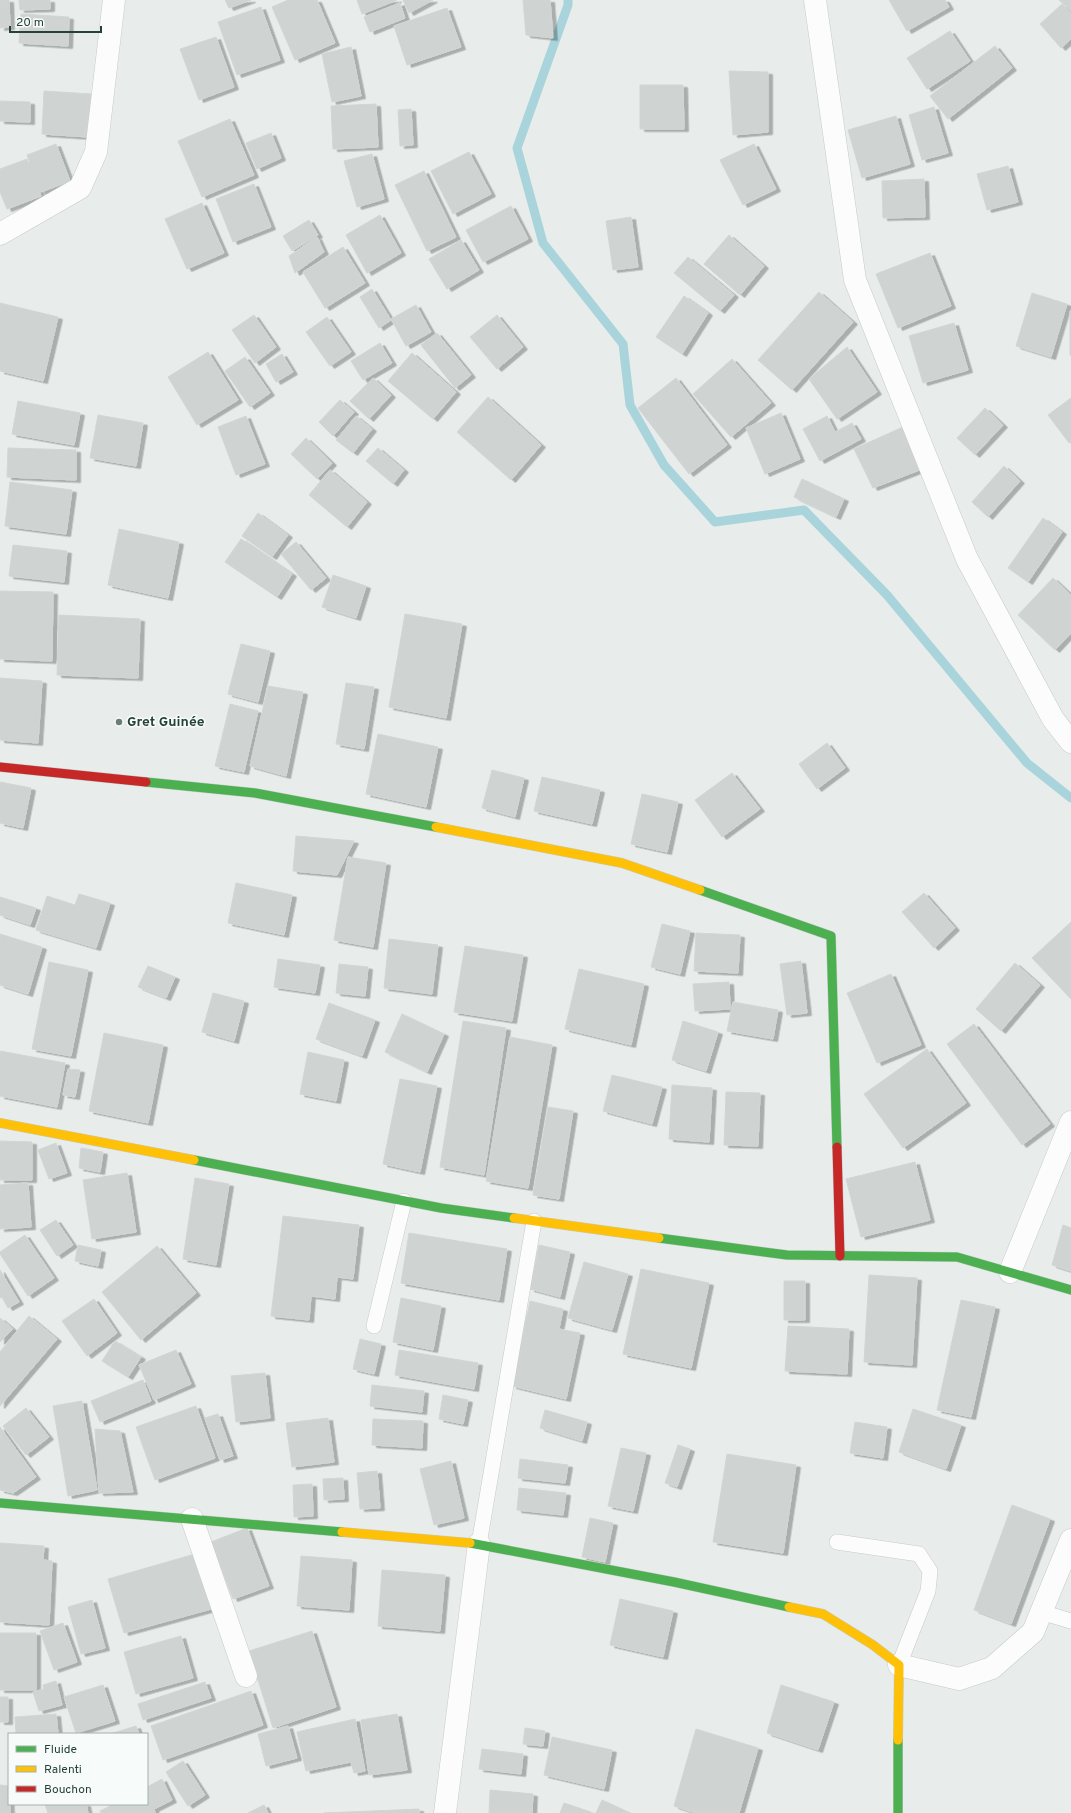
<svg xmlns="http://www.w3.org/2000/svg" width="1071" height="1813" font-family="Overpass,sans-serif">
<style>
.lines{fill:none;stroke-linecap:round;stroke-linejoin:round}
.stream{stroke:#a9d4db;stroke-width:9}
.building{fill:#cfd4d2;stroke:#d1d6d4;filter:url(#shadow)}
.lane-casing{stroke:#c5cac8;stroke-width:16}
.street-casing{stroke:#c5cac8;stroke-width:23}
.fast-casing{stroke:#c3cbc8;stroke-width:10}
.slow-casing{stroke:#c3cbc8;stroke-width:10}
.jam-casing{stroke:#c3cbc8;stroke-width:10}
.lane{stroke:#fcfcfc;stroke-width:15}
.street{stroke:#fcfcfc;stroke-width:22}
.fast{stroke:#4caf50;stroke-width:9}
.slow{stroke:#ffc107;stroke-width:9}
.jam{stroke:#c62828;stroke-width:9}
.poi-dot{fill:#697e78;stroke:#f7fbf9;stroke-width:1.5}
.labels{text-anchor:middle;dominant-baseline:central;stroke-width:3;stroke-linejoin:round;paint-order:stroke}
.poi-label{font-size:14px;font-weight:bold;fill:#24423a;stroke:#f7fbf9;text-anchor:start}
</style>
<defs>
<filter id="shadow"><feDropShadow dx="4.5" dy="2.5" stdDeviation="0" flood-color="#0004"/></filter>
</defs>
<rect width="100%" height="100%" fill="#e8edeb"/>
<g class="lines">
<path class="stream" d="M568,0V5L517,148L543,243L623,344L630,405L664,465L715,522L804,510L887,595L1027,763L1071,798"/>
</g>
<path class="building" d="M0,0H9L10,27L0,28Z
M19,0H50V9L20,10Z
M225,0H251L229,8Z
M288,0H317L335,43L295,60L272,7Z
M357,0H397L362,14Z
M403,0H433L409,13Z
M523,0H550L553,38L526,35Z
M889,0H945L949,7L907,31Z
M1059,0H1071V11Z
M400,3L405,18L370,32L364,17Z
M1062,4L1071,14V39L1061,48L1040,24Z
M261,7L280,60L237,75L218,22Z
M447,8L461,47L407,65L394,26Z
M21,14L69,17L68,46L19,43Z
M950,31L970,61L927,89L907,58Z
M216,37L234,87L199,100L180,49Z
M995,46L1012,68L948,119L930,96Z
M351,47L361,96L332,102L322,54Z
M729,71L768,72V132L733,135Z
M640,85H683L684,129H640Z
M44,91L91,94L88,137L42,134Z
M0,101L30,102V122L0,121Z
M376,104L378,147L333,149L331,106Z
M934,107L948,153L922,160L909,115Z
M411,109L413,145L400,146L398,110Z
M896,116L910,164L862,178L848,130Z
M230,119L254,175L202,197L178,141Z
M271,133L281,158L257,169L246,143Z
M56,144L70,181L41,192L27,155Z
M754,144L776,189L743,205L720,160Z
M469,152L491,194L453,214L431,171Z
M372,154L384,199L357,207L344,161Z
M27,159L41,196L7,209L0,192V169Z
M1008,166L1018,202L987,210L977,174Z
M424,171L456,237L427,251L395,185Z
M924,179L925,217L883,218L882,181Z
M254,184L271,227L233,242L216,199Z
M202,203L224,253L187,269L165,219Z
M511,206L528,239L483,262L466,230Z
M380,215L401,253L367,273L346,235Z
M631,217L638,267L613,270L606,221Z
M309,220L318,235L292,251L283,236Z
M729,235L764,266L740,295L704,264Z
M317,237L324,252L295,273L289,256Z
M461,240L479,270L447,289L429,259Z
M343,247L365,283L325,308L303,272Z
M930,253L951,306L898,328L876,274Z
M688,257L734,295L720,311L674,273Z
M372,289L391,320L379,328L360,297Z
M819,292L853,322L792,390L758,360Z
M1032,293L1067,304L1051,357L1016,346Z
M684,296L708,313L682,354L656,337Z
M0,303L58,317L43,381L0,371Z
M416,305L431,332L406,346L391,319Z
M1070,311H1071V355H1070Z
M254,315L276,347L255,363L232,330Z
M497,315L523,347L497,369L470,337Z
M327,317L351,352L330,366L306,332Z
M954,323L968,370L923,383L909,336Z
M437,333L471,375L455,388L421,345Z
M380,343L392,363L363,380L351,361Z
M847,347L877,392L837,419L809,379Z
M208,352L238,400L197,425L168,377Z
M412,353L456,392L433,419L388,381Z
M282,354L293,372L276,382L266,364Z
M245,357L270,393L250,407L225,371Z
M732,359L771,403L731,437L693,394Z
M373,378L391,395L369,419L350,401Z
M676,378L727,445L689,474L638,408Z
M488,397L541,445L511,480L457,432Z
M1071,398V441L1069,443L1048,415Z
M340,400L354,412L333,436L319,422Z
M18,401L80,413L74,445L12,434Z
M985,408L1003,425L975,455L957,438Z
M781,413L800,459L765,474L746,428Z
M98,415L143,423L136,466L90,458Z
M246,416L265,464L236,475L218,427Z
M356,416L372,429L353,453L336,440Z
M827,416L835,432L852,423L861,439L820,461L803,429Z
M903,427L922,469L873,488L854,449Z
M306,438L332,463L317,479L291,454Z
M8,448L76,450V480L7,477Z
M378,448L404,470L393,484L366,461Z
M1004,466L1020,481L988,517L972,502Z
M330,470L367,502L347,527L309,495Z
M802,479L844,499L836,517L794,497Z
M10,482L72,490L66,534L5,526Z
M258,513L288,535L272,557L242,536Z
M1043,518L1062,532L1028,582L1008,568Z
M119,529L179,542L168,598L108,585Z
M241,539L292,574L277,597L225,562Z
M296,542L326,578L311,590L281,554Z
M13,545L67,551L64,582L9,576Z
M333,575L366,586L356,618L322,607Z
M1053,578L1071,595V633L1055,650L1018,615Z
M0,591L53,592L52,661L0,659Z
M405,614L462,624L446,718L389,707Z
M59,615L140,619L138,678L57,675Z
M241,644L270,651L258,702L228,694Z
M0,678L42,681L38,743L0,740Z
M346,683L374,687L364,749L336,744Z
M268,686L303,692L286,776L250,766Z
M230,704L258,711L244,772L215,766Z
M378,734L438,747L426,807L366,794Z
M827,743L845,768L817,789L799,764Z
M492,770L524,778L515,817L482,808Z
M732,773L760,809L722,837L695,800Z
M542,777L600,790L592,824L534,811Z
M0,782L31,788L23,828L0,823Z
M642,794L678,802L667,852L631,844Z
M296,836L354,841L337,875L293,871Z
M348,857L386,863L373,947L334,940Z
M236,883L292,895L284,935L228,923Z
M924,893L955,928L934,948L902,912Z
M79,894L110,903L96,948L36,930L47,896L75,905Z
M0,897L36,908L30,925L0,915Z
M1071,922V999L1032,958Z
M662,924L690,931L680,974L651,967Z
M696,933L740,935L738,973L694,971Z
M0,934L42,947L28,994L0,985Z
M389,939L438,945L432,994L384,988Z
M465,946L523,955L512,1021L454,1012Z
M278,959L320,965L315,993L274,987Z
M801,961L807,1013L787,1015L780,964Z
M49,962L88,970L71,1056L32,1049Z
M1015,963L1040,985L1001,1031L976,1009Z
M339,964L368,967L365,996L336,993Z
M148,966L175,977L166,998L138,987Z
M579,969L644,984L631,1045L565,1029Z
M891,974L921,1045L877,1063L847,993Z
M729,982L730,1009L695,1011L693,984Z
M213,993L244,1001L234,1041L202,1032Z
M733,1002L778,1010L773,1039L727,1031Z
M329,1003L375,1020L362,1056L316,1039Z
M402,1014L444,1034L427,1072L385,1052Z
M463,1021L506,1028L484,1175L440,1167Z
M683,1021L718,1032L706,1071L672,1060Z
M974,1024L1050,1124L1022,1145L947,1044Z
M104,1033L163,1045L148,1123L89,1111Z
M510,1037L552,1045L528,1188L486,1181Z
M927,1049L966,1103L903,1148L864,1094Z
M0,1051L65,1063L57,1107L0,1096Z
M308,1052L344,1060L336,1101L300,1094Z
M68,1069L80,1070L75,1097L63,1095Z
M612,1075L662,1087L652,1124L603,1111Z
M400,1079L437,1086L420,1172L383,1164Z
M672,1085L712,1088L709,1142L669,1139Z
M726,1092L760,1093L758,1146L724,1145Z
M548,1107L573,1111L559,1199L533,1195Z
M0,1141L32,1142V1180H0Z
M56,1143L67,1173L49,1179L38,1150Z
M81,1148L103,1152L100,1172L79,1168Z
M915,1162L930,1220L861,1237L846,1179Z
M127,1173L136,1232L92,1239L83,1180Z
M195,1178L229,1184L216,1265L183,1259Z
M28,1183L31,1227L0,1229V1185Z
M283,1216L359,1225L353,1279L337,1277L335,1299L311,1296L309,1320L271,1316Z
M56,1220L73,1245L57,1256L40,1230Z
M1063,1225L1071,1228V1271L1052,1265Z
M409,1233L507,1249L499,1300L401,1283Z
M25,1235L54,1278L28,1296L0,1254V1252Z
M78,1245L101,1250L98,1266L75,1261Z
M539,1245L570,1252L560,1297L530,1289Z
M157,1246L196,1293L141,1340L102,1292Z
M584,1262L628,1274L612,1330L568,1318Z
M641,1269L709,1283L691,1368L623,1354Z
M0,1270L19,1302L8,1308L2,1297L0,1298Z
M869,1275L917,1278L912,1365L864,1362Z
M784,1281H805V1320H784Z
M401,1298L441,1306L433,1350L393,1342Z
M94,1299L117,1333L87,1356L62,1321Z
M961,1300L995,1307L971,1417L937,1410Z
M530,1301L563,1309L559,1329L580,1333L566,1399L512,1386Z
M29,1316L57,1339L0,1406V1352Z
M0,1318L13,1329L0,1342Z
M788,1326L849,1329L847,1374L785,1371Z
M360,1339L381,1344L374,1374L353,1369Z
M115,1341L141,1357L128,1377L102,1361Z
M176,1350L191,1384L154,1400L139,1365Z
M399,1350L478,1363L474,1389L395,1375Z
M265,1373L270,1418L236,1422L231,1376Z
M143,1380L151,1401L100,1422L91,1401Z
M372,1385L424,1391L422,1412L370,1406Z
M443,1395L468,1400L463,1424L439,1419Z
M82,1401L97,1490L68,1496L53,1406Z
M196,1406L215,1458L155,1480L136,1427Z
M26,1408L49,1437L26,1455L3,1426Z
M913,1409L961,1425L946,1469L899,1452Z
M545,1410L587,1422L582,1441L540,1428Z
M218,1414L233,1456L220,1460L205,1418Z
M328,1418L334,1462L292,1467L286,1423Z
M373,1419L423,1421L422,1448L372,1445Z
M855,1422L887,1427L883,1458L850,1453Z
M0,1427L36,1477L13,1493L0,1490Z
M95,1429L120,1431L133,1492L99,1493Z
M678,1445L690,1449L677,1487L665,1483Z
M621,1448L646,1453L633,1511L608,1506Z
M727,1454L796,1465L783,1553L713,1542Z
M520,1459L568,1465L565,1483L518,1478Z
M451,1461L464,1518L434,1525L420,1469Z
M377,1471L380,1508L360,1509L357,1473Z
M343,1478L344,1499L324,1500L323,1479Z
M312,1484L313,1516L294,1517L293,1485Z
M519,1488L566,1493L563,1515L517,1510Z
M1012,1505L1050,1519L1011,1624L974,1610Z
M590,1518L613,1523L605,1562L582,1557Z
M247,1528L269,1586L233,1599L211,1542Z
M0,1543L44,1546L43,1560L52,1561L49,1625L0,1622Z
M195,1554L211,1609L124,1633L108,1579Z
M301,1556L352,1560L349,1610L297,1606Z
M382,1570L445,1575L440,1631L378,1626Z
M620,1599L673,1611L663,1657L610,1645Z
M92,1600L105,1648L81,1654L68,1607Z
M63,1623L77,1662L54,1670L40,1631Z
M312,1631L336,1707L273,1728L249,1651Z
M0,1633H36V1690H0Z
M181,1636L193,1678L136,1694L124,1652Z
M56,1681L62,1705L39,1711L33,1692L44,1689L43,1685Z
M205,1682L211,1698L143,1720L138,1704Z
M103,1685L115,1721L76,1733L64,1697Z
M781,1685L834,1702L818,1750L767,1733Z
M251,1691L263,1725L163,1760L151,1726Z
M0,1697H8V1722H0Z
M56,1714L58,1734H16L15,1717Z
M397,1714L407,1770L369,1775L361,1720Z
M355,1719L365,1771L354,1773L351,1762L306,1771L297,1732Z
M136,1726L139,1734H110Z
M288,1726L297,1758L266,1766L258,1734Z
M525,1728L545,1731L543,1746L523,1744Z
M696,1729L758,1748L739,1813H696L674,1806Z
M552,1737L612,1750L604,1789L544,1775Z
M482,1749L523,1754L521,1774L479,1769Z
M183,1761L205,1795L188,1806L166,1772Z
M162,1779L172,1800L154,1809L155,1813H101L100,1811L114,1804H147V1787Z
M0,1785L9,1786L10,1813H0Z
M490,1790L533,1794L532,1813H489Z
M602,1800L630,1813H596Z
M564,1803L591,1812V1813H560Z
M45,1804H86L88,1813H48Z
M264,1805L268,1813H248Z
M419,1809V1813H324Z"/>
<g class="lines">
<g class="lane-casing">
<path id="lane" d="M374,1326L404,1201
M837,1542L919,1554L930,1571L928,1591L899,1665
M479,1544L534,1221
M1041,1612L1071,1621"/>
</g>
<g class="street-casing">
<path id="street" d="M815,0L855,280L967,559L1053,719L1071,742
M0,234L80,188L96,152L114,0
M1010,1272L1071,1122
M192,1519L246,1676
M899,1665L959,1679L992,1668L1033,1632L1071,1540
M445,1813L479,1544"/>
</g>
<g class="fast-casing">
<path id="fast" d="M146,782L255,793L436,827
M700,890L831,936L837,1147
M194,1160L441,1208L514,1218
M659,1238L787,1255L957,1257L1071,1290
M0,1503L342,1532
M470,1543L674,1582L789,1607
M898,1813V1740"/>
</g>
<g class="slow-casing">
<path id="slow" d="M436,827L622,863L700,890
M0,1123L194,1160
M514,1218L659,1238
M342,1532L470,1543
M789,1607L823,1614L873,1645L899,1665L898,1740"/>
</g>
<g class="jam-casing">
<path id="jam" d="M0,767L146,782
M837,1147L840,1256"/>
</g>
<use href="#lane" class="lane"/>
<use href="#street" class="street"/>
<use href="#fast" class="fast"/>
<use href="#slow" class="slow"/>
<use href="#jam" class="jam"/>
</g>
<circle class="poi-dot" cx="119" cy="722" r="4"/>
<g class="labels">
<g class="poi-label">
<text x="127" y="722">Gret Guinée</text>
</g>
</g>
<rect x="8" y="1733" width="140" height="72" fill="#f7fbf9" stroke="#a3b1ad"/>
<rect x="16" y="1746" width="20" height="6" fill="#4caf50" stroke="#a3b1ad"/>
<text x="44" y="1753" font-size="12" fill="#24423a">Fluide</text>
<rect x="16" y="1766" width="20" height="6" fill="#ffc107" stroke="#a3b1ad"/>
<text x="44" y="1773" font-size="12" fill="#24423a">Ralenti</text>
<rect x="16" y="1786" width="20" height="6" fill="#c62828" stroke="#a3b1ad"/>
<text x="44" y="1793" font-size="12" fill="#24423a">Bouchon</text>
<path d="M10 26v6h91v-6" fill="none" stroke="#24423a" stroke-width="2"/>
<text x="16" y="26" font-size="12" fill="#24423a" stroke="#f7fbf9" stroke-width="3" paint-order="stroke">20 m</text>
</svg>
